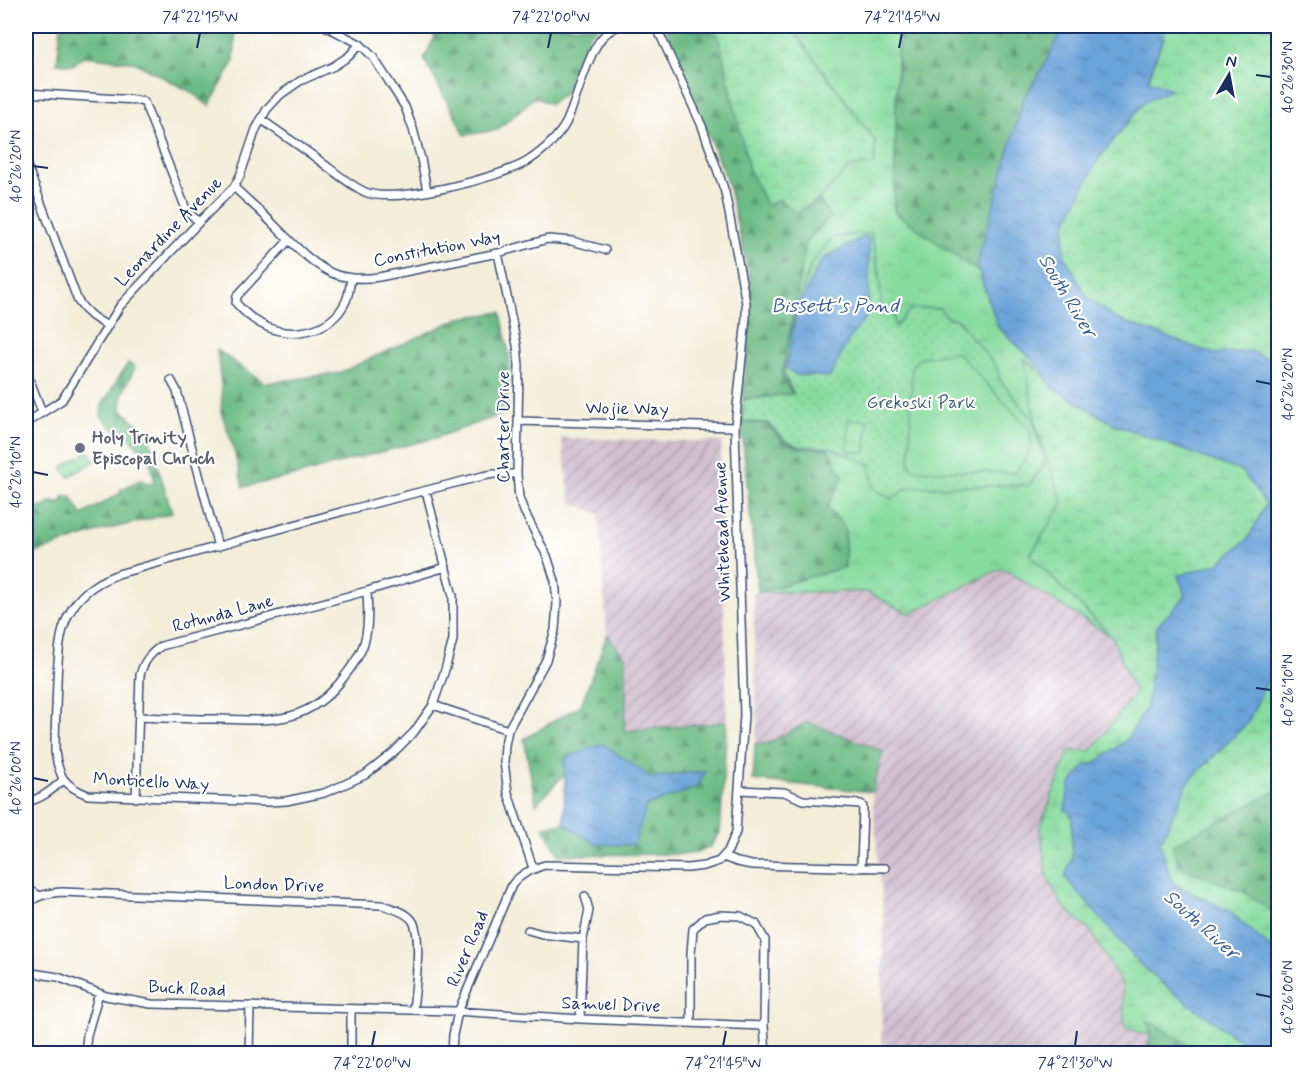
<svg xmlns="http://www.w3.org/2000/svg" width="1304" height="1079" font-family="Mynerve,sans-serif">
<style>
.industrial{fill:url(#industrial-furrows)}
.grass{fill:url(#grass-tufts);stroke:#51867e;stroke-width:1.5;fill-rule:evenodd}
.forest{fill:url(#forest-firs);stroke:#447672;stroke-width:1.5}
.wetland{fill:url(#wetland-marsh);stroke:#51867e;stroke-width:1.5}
.park{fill:url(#park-dots);stroke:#51867e;stroke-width:1.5}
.pitch{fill:#87dc9f;stroke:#51867e;stroke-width:1.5}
.water{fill:url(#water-ripples);stroke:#42699c;stroke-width:1.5}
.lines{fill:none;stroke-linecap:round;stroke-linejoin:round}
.minor-casing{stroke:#3b4c70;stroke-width:10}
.minor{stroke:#fff;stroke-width:7}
.ticks{fill:none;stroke:#1b2f5e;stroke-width:2}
.worship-dot{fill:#6b7280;stroke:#fff;stroke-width:2}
.labels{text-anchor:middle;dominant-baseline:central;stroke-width:4.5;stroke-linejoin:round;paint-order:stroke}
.street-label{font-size:18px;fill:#1b2f5e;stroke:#fff}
.park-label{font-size:18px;fill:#3b6372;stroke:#fff}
.worship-label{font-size:18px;font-weight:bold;fill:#5b616d;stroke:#fff;text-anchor:start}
.water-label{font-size:20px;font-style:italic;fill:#3b5d8f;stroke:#fff}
.neatline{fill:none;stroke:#1b2f5e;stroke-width:2}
.ticks-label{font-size:15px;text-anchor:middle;fill:#1b2f5e}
</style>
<defs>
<pattern id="industrial-furrows" width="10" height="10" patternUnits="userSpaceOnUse" patternTransform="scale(1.5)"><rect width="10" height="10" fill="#d0bdcd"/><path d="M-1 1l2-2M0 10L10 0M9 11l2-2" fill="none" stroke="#a89aaa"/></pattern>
<pattern id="grass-tufts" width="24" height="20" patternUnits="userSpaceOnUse" patternTransform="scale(1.5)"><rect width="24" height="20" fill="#87dc9f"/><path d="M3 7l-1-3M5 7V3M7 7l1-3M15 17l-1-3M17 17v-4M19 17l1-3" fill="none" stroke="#74bd8b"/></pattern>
<pattern id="forest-firs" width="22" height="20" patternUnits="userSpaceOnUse" patternTransform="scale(1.5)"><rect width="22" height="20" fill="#6dbc86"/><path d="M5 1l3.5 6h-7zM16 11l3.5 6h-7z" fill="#599971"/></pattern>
<pattern id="wetland-marsh" width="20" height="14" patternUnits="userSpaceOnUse" patternTransform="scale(1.5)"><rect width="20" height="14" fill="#87dc9f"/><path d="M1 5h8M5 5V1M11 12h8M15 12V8" fill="none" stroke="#74bd8b"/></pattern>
<pattern id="park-dots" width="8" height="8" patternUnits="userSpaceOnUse" patternTransform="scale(1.5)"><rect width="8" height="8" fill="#87dc9f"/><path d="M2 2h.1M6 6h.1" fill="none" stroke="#74bd8b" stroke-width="1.8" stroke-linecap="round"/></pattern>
<pattern id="water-ripples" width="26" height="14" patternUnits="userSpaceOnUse" patternTransform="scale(1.5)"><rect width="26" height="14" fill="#6aa3d9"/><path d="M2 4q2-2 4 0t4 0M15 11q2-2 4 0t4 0" fill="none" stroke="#5685b3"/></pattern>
</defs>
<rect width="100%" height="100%" fill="#fff"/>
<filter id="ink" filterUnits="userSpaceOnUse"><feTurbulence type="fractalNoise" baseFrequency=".0167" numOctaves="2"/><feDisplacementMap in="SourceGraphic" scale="12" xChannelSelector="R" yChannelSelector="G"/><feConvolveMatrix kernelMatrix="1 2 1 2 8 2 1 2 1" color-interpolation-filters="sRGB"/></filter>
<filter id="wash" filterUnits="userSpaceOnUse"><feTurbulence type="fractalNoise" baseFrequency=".008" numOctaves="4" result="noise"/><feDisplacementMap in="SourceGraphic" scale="24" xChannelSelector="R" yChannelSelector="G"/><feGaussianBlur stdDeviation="1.35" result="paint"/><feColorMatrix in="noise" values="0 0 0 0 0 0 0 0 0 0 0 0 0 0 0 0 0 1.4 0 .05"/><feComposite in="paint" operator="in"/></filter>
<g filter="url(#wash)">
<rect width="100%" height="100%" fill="#f3edd9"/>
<path class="industrial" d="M561,438L722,442L720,466L727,722L624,732L626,700V658L607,635L599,514L571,502Z
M1001,568L1112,637L1135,693L1091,751L1062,905L1092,933L1122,985L1125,1028L1151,1036L1146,1053H881L884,920L872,792L883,751L807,722L767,744H755L757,724L753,593L867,592L909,614Z"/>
<path class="grass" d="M790,26H898L894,211L979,272L998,327L1036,363L1035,371L1032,364L1024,360L1037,430L1063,503L1030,555L1112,637L1002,568L909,614L867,592H758L845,567V528L827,507L843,476L828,449L800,448L783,441L767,424L741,422L743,399L792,394L782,375L789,326L806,242L830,217L819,199L850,167L874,165L875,141ZM871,233L880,273L881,306L893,312L895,327L912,309L939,308L948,318L958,320L965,330L997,367L999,379L1033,420L1045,464L1029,485L909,487L891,499L874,488L870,464L829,447L799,446L785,440L768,423L743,421V401L794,395L784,374L787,347L799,299L813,261L833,237Z"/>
<path class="forest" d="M61,26H234L235,42L234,62L209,106L191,92L134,62L84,56L73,65L57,63Z
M425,26H599L590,33L563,95L550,104L535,97L497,130L465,135L424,59L435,36Z
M665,26L718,34L749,169L767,206L779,198L798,213L819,199L830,217L806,242L782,375L792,394L743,399L750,278L728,184Z
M898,26H1064L1043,67L1023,100L979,261V272L894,212Z
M501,312L510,361L506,413L435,438L346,461L303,474L243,487L233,446L221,412L222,394L217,350L265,383L339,373L460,318Z
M128,363L135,367L122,395L121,409L148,434L172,513L98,532L26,556L27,494L33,498L36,508L45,507L51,502L62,503L63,497L71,496L82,515L121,493L120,490L141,479L147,483L155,484L150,460L139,448L123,432L119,435L101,416L102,405Z
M741,422L767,424L783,441L800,448L828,449L843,476L827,507L845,528V567L758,592Z
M607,635L626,658V700L624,731L727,722L720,833L710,847L691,854L559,855L544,827L564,823L596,844L646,806L697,787L705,772L651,778L603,744L565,774L536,804L524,739L581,705Z
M807,722L883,751L872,792L753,780L755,744H767Z
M1278,790V915L1242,891L1179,867L1172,845Z
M1147,1020L1203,1053L1146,1054L1151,1036Z"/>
<path class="wetland" d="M665,26H790L875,141L874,165L850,167L819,199L797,213L779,199L767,206L749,169L718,34Z
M1167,26H1278V364L1250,351L1214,354L1116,319L1087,297L1064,255L1065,225L1097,161L1143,103L1170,89L1148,81Z
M1024,359L1032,364L1035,370L1036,363L1052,387L1112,423L1243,472L1266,504L1248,539L1217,564L1178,576L1186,596L1157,626L1147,706L1127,740L1093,764L1065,810L1072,815V858L1138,962L1174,993L1258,1053H1203L1147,1020L1151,1036L1125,1028L1122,985L1092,933L1062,905L1047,876L1040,828L1069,751H1091L1135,693L1112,637L1030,555L1063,503L1037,430Z
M1278,658V790L1172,845L1179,867L1242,891L1278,915V955L1229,911L1172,883L1160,843L1189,781L1248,722Z"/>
<path class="park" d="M871,233L880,280L881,305L893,312L895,327L911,309L939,308L948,318L958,320L965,330L997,367L999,379L1033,420L1045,464L1029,485L909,487L891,499L874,488L870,464L829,447L799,446L785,440L768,423L743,421V400L794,394L784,374L787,347L799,299L813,261L833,237Z
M88,451L95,461L69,477L62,467L79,457L80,458L85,455L84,453Z"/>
<path class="pitch" d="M953,352L959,354L1030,430C1034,451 1027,458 1014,473L914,470L910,465L912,365L923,357Z
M848,420H868L866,453L848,451Z"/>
<path class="water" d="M1064,26H1167L1148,80L1171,89L1143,103L1097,161L1065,225L1064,255L1087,297L1116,319L1214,354L1250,351L1278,364V658L1248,722L1189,781L1160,843L1172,883L1229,911L1278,955V1053H1258L1174,993L1138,962L1065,877L1072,858V815L1065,810L1070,784L1086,765L1093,764L1127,740L1147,706L1157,626L1186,596L1178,576L1217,564L1248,539L1266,504L1243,472L1112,423L1052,387L1036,363L998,327L979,272L978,261L1023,100L1043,67Z
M864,236L869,239V313L848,341L830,377L796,375L786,368L797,309L821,260Z
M603,744L651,778L705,771L697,787L646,806L634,845L596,844L564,823L565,758Z"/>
</g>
<g filter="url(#ink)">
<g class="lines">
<g class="minor-casing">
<path id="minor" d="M325,26L360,44L373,57L388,80L405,107L413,129L421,159L427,191
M26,93L135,100L144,102L186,209L189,213L199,222
M261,119C280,133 300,146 320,161C335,172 348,184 365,192C394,205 500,178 528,161C543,151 557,139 566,123C578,97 584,65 598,43C603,35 611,29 619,26
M26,163L78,301C86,313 95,319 108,326
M234,187C244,197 255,206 265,216C284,234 312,267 337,275C351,279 365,279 379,277L498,253L548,239L572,241L605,250
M289,240L237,296L236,303C243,311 252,319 261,324C290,340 331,333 346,301C349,294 350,286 351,278
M498,253L517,345L519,366L517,474L519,498L524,511L547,556L555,581L557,603L555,630L546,660L508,730L505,745L504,762L508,793L533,868
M26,370L42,412
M171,380L177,391L218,547
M518,421L735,427
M26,423L62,400L120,306L199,222L234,187L240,176L256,129L267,109L280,95L300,81L334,66L349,56L360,44
M426,491L453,596V640L445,670L433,705L414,732L393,753L365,775L343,785L324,793L286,801L269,802L88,795C64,786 59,777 55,752C55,729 56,706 57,683C58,644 60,607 97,584C103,580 111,577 118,574L344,511L483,476L494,474H517
M433,705L508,730
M139,717C165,718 191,719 217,719C270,721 309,725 344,677C351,668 359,657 363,646C369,630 368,609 367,591
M739,790L784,792L803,800L861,804L863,807L861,868
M136,798L140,675C144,661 149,655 161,646L367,591L446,567
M26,802C41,799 51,791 63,780
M723,857L737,862L752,865L885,868
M26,888L40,896
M26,905C37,895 48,893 62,892L382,905C392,908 406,912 412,920C423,935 415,991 413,1010
M528,930L542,934L583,939
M26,972L58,977L106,996L151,1004L455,1011L580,1019L764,1026
M580,1019L583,939L589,910L585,896
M691,1023V953L693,929L705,918L721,915L740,916L756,924L765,940L764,1026L766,1054
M85,1054L87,1035L99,993
M249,1054L250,1006
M351,1054V1009
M452,1054L453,1035L458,1012L512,885C520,874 532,869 545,865L688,868L704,866L719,861L728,851L736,832L744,715L735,427L746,318V303L725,192L702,126L656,26"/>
</g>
<use href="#minor" class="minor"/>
</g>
</g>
<path class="ticks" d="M197,48L200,33M548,48L551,33M899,48L902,33M1256,75L1271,77M33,166L48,168M1256,381L1271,384M33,472L48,475M1256,688L1271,690M33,778L48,781M1256,994L1271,997M372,1046L375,1031M723,1046L726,1031M1075,1046L1077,1031"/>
<circle class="worship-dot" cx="80" cy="448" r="6"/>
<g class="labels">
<g class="street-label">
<text transform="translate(169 232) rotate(-46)">Leonardine Avenue</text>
<text transform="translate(437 249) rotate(-11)">Constitution Way</text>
<text transform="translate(627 409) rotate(1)">Wojie Way</text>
<text transform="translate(504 427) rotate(-90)">Charter Drive</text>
<text transform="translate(723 532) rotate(-92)">Whitehead Avenue</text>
<text transform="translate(223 614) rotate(-15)">Rotunda Lane</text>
<text transform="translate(151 782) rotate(3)">Monticello Way</text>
<text transform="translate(274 885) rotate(2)">London Drive</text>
<text transform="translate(468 949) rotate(-67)">River Road</text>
<text transform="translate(187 989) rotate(3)">Buck Road</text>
<text transform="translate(611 1005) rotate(2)">Samuel Drive</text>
</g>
<g class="park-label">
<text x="921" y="403">Grekoski Park</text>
</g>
<g class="worship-label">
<text x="92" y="438">Holy Trinity<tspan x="92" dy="21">Episcopal Chruch</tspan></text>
</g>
<g class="water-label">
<text transform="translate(1067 296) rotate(59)">South River</text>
<text x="835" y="306">Bissett's Pond</text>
<text transform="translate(1201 925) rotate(42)">South River</text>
</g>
</g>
<rect width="1304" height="1079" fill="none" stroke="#fff" stroke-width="66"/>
<g transform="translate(1229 75) rotate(10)" stroke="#ffffff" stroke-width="4.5" paint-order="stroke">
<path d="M0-4.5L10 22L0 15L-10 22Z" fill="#1b2f5e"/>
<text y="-9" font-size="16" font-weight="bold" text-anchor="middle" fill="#1b2f5e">N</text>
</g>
<rect x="33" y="33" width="1238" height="1013" class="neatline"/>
<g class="ticks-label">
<text x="200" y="22">74°22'15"W</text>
<text x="551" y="22">74°22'00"W</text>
<text x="902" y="22">74°21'45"W</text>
<text transform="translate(1288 77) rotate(-90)" y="5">40°26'30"N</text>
<text transform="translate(16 166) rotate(-90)" y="5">40°26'20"N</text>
<text transform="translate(1288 384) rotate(-90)" y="5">40°26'20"N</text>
<text transform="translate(16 472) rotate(-90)" y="5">40°26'10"N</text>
<text transform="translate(1288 690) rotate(-90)" y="5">40°26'10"N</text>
<text transform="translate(16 778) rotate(-90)" y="5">40°26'00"N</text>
<text transform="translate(1288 997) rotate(-90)" y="5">40°26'00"N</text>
<text x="372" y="1068">74°22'00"W</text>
<text x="723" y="1068">74°21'45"W</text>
<text x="1075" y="1068">74°21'30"W</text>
</g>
</svg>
